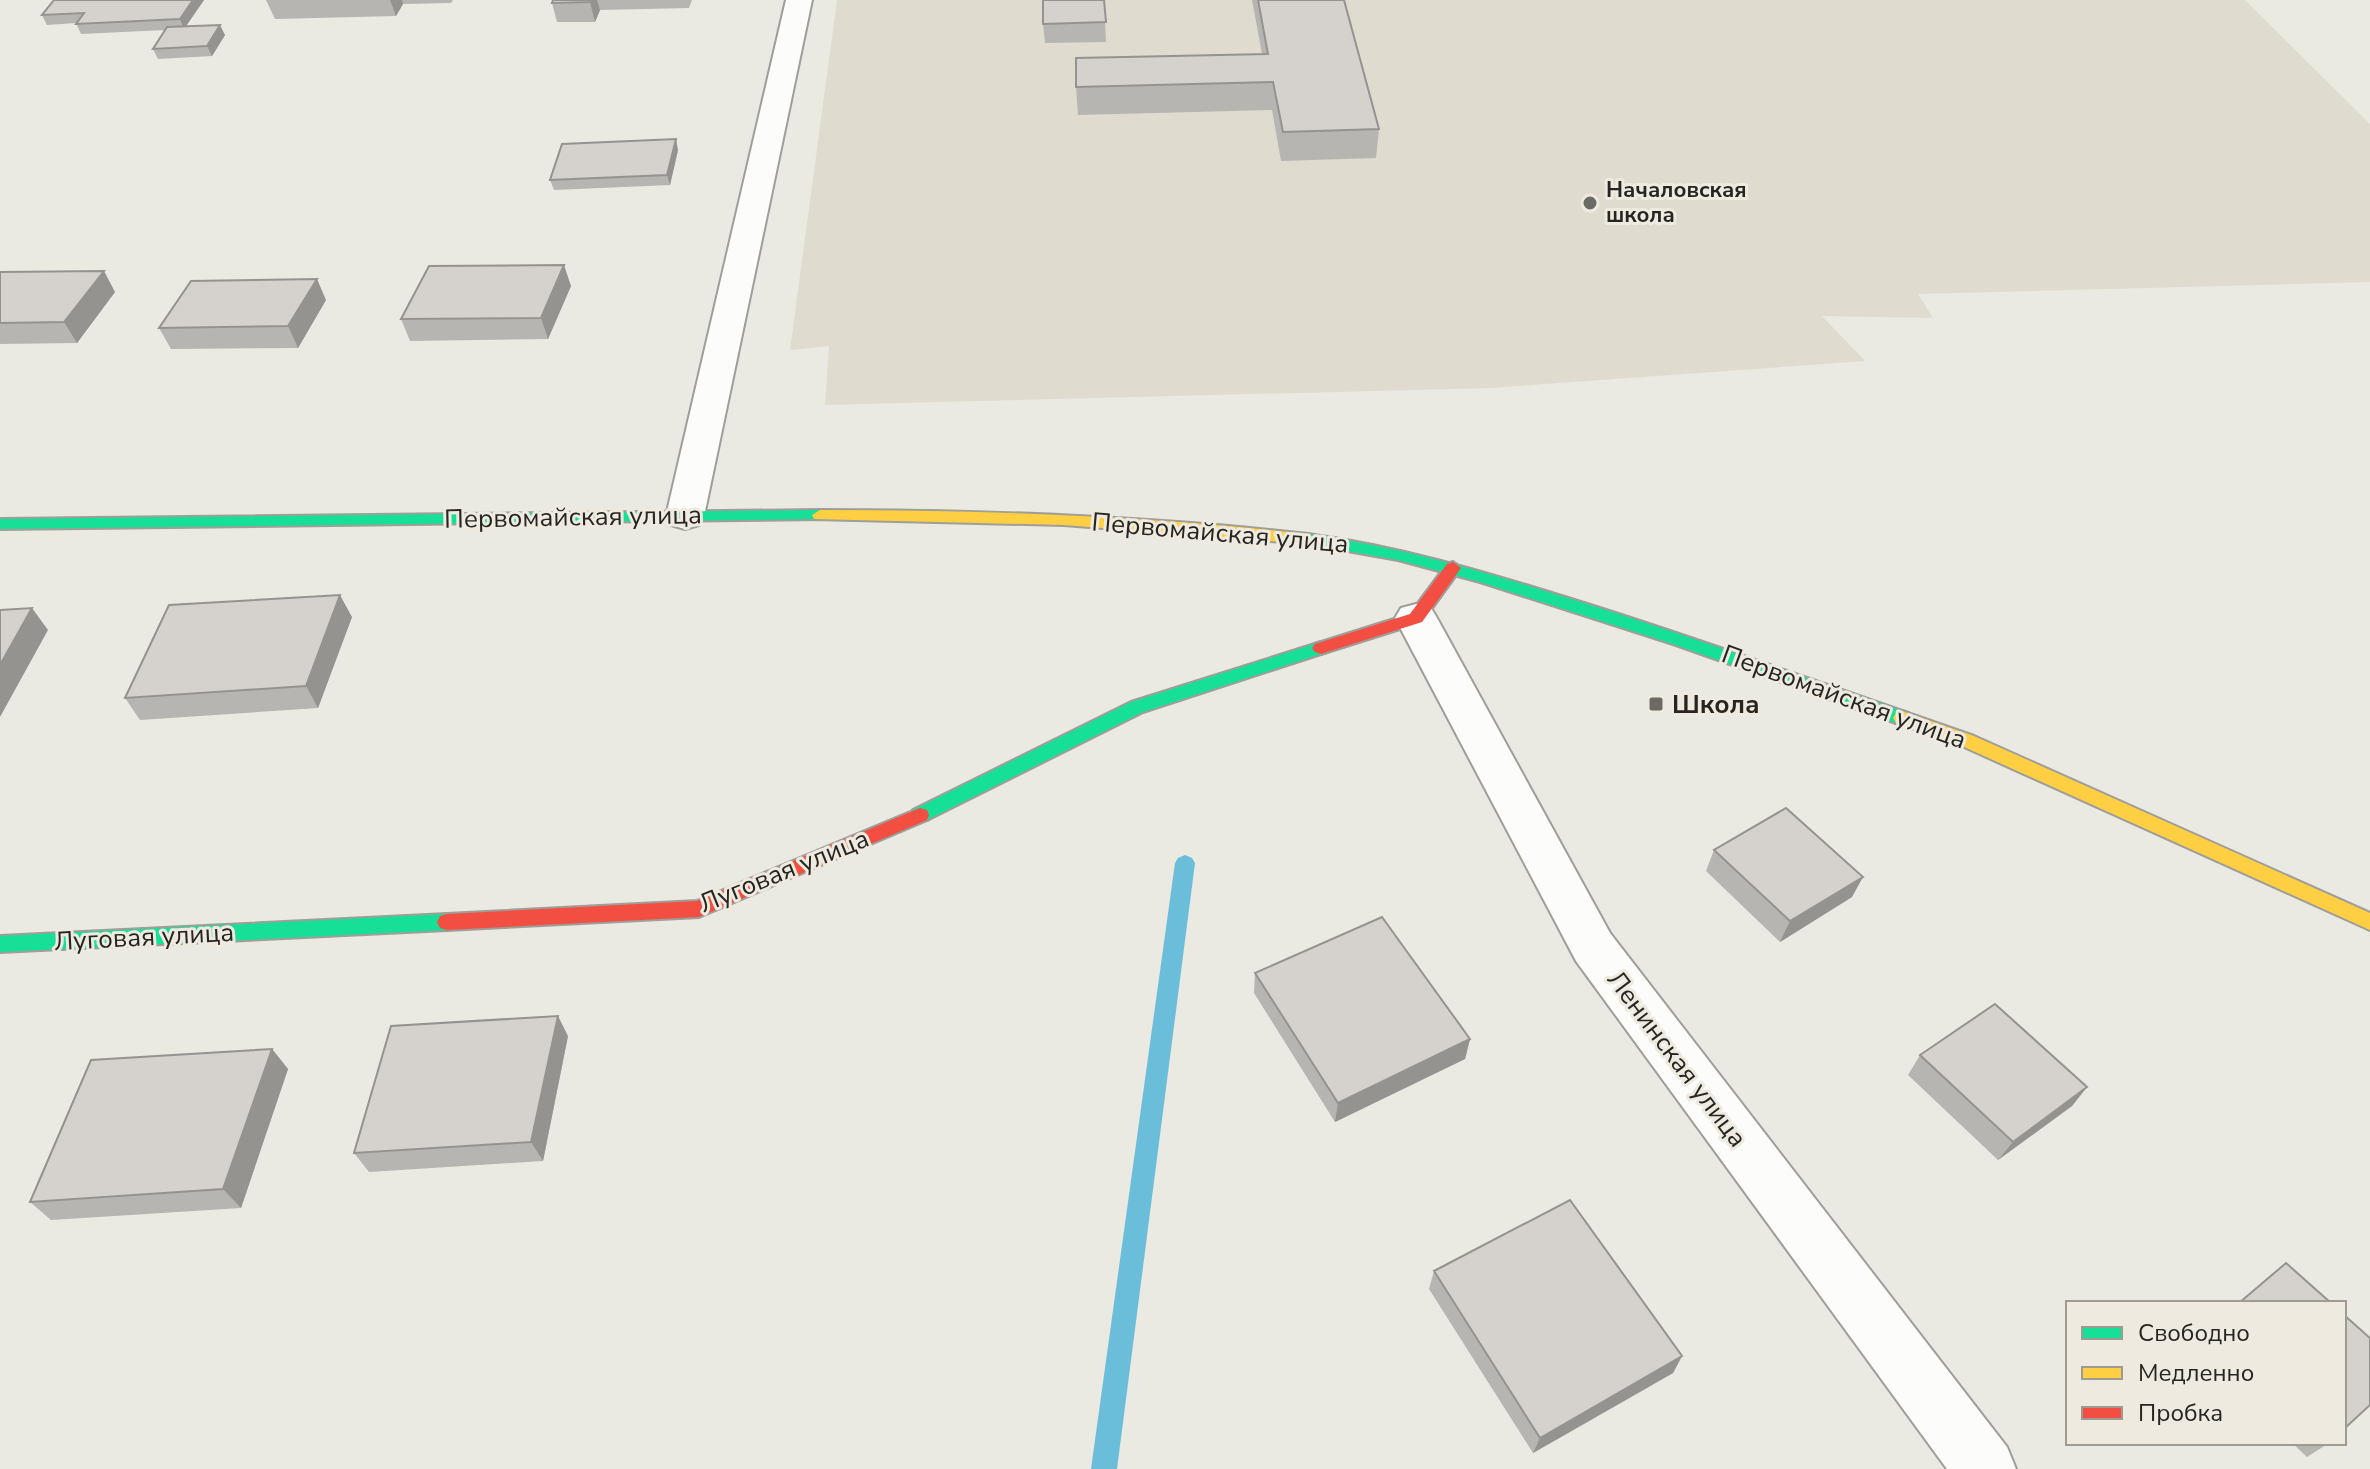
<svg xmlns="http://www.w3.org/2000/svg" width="2370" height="1469" font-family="'Nunito Sans',sans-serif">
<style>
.built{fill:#dfdccf}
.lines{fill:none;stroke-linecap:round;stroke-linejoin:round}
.stream{fill:#6bbed9;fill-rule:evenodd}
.street-casing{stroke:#9f9e99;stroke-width:4}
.fast-casing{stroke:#9f9e99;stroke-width:4}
.slow-casing{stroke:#9f9e99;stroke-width:4}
.jam-casing{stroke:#9f9e99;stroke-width:4}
.street{fill:#fcfcfb;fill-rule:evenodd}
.fast{fill:#16e098;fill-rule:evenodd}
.slow{fill:#ffcf43;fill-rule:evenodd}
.jam{fill:#f24e42;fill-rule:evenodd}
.wall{fill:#b7b5b1}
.shaded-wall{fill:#959390}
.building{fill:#d5d2ce;stroke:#959390;stroke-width:2}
.poi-dot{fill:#6b6a65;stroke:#eeeadf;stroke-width:3}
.labels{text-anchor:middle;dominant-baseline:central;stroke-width:6;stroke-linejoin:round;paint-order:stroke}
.far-poi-label{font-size:22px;font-weight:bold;fill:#272521;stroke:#eeeadf;text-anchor:start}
.street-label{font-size:26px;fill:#272521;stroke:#eeeadf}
.poi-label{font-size:26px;font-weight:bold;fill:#272521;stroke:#eeeadf;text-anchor:start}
</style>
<rect width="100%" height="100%" fill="#eae9e2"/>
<path class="built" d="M837,0H2245L2370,124V282L1918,294L1933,318L1822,316L1865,361L1491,388L825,405L829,346L790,350Z"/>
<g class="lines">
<path class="stream" d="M1185,855L1192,858L1195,863L1117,1469H1091L1175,863L1178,858Z"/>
<g class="street-casing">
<path id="street" d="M786,0H812L704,516L699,525L685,529L671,525L666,516Z
M1416,604L1431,608L1437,618L1610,933L2007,1447L2016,1469H1947L1576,961L1395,618L1401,608Z"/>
</g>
<g class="fast-casing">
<path id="fast" d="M820,510L828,515L826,519L0,529V519Z
M1308,534C1397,546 1482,571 1568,598C1682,633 1795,674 1908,713L1911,718L1908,723H1896L1673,644L1480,582L1398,560L1302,543L1300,539Z
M1321,642L1330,648L1327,652L1143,712L927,820H913L911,815L913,810L1131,702Z
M447,914L454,916L457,922L454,928L447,930L0,952V936Z"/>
</g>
<g class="slow-casing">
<path id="slow" d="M820,510C983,510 1146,516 1308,534L1316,539L1308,544L1064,525L814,519L812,515Z
M1902,711L1974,736L2370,913V930L1962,746L1896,723L1893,718L1896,713Z"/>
</g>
<g class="jam-casing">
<path id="jam" d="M1453,562L1461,568L1422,622L1321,654L1315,652L1312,648L1315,644L1410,614L1447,564Z
M920,808L927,810L929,815L927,820L699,917L447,930L440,928L437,922L440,916L447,914L697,901Z"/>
</g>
<use href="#street" class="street"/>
<use href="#fast" class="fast"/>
<use href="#slow" class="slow"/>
<use href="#jam" class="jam"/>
</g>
<path class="wall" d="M54,0H204L186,26L225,35L212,56L158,59L153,49L165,30L81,34L76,23L47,25L42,15Z
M266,0H453L451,3L403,4L396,16L275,19Z
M553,0H692L689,8L600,10L595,22H557L552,3Z
M1104,0L1106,42L1045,43L1043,24Z
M1252,0H1344L1379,129L1376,158L1281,161L1272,110L1078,115L1076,87L1262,54Z
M678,150L670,185L554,190L550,180Z
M0,272L115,292L77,343L0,344Z
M571,286L548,339L410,341L401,319Z
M326,300L298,348L171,349L159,328Z
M352,617L318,708L140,720L125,698Z
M1714,850L1852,897L1780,942L1706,871Z
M1255,973L1470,1039L1465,1059L1335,1122L1254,993Z
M568,1036L543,1161L369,1172L354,1153Z
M272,1049L288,1069L241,1208L51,1220L30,1202Z
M1920,1055L2087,1087L2072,1106L1998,1160L1908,1075Z
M1434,1271L1682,1356L1673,1373L1533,1453L1429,1289Z
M2292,1443H2329L2307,1457Z"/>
<path class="shaded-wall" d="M193,0H204L184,29L180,19Z
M390,0H402L403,4L396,16Z
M591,0H597L600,10L595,22L590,2Z
M220,25L225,35L212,56L207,46Z
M676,139L678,150L670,185L667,175Z
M564,265L571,286L548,339L541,318Z
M104,271L115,292L77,343L64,322Z
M317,279L326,300L298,348L288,326Z
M340,595L352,617L318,708L306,686Z
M32,608L48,630L0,717V665Z
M1863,877L1852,897L1780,942L1790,921Z
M558,1016L568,1036L543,1161L531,1142Z
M1470,1039L1465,1059L1335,1122L1338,1103Z
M272,1049L288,1069L241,1208L223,1189Z
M2087,1087L2072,1106L1998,1160L2013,1142Z
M1682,1356L1673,1373L1533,1453L1540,1438Z"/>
<path class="building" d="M54,0H193L180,19L76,24L84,13L42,15Z
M553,0H591L590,2L552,3Z
M1043,0H1104L1106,22L1043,24Z
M1258,0H1344L1379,129L1283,132L1273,82L1076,87V58L1268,54Z
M220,25L207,46L153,49L167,27Z
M676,139L667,175L550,180L562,144Z
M564,265L541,318L401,319L429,266Z
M104,271L64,322L0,323V272Z
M317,279L288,326L159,328L191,281Z
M340,595L306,686L125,698L169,605Z
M32,608L0,665V610Z
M1786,808L1863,877L1790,921L1714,850Z
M1382,917L1470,1039L1338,1103L1255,973Z
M1995,1004L2087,1087L2013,1142L1920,1055Z
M558,1016L531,1142L354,1153L391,1026Z
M272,1049L223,1189L30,1202L91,1060Z
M1570,1200L1682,1356L1540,1438L1434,1271Z
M2286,1263L2331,1303H2239Z
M2344,1315L2370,1338V1405L2344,1429Z"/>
<g class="poi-dot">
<circle cx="1590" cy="203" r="8"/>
<rect x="1648" y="696" width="16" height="16" rx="4"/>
</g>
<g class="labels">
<g class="far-poi-label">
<text x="1606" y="190">Началовская<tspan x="1606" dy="25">школа</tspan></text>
</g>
<g class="street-label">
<text transform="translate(573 517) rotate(-1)">Первомайская улица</text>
<text transform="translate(1220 533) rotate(5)">Первомайская улица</text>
<text transform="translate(1844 697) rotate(20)">Первомайская улица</text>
<text transform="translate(784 871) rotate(-22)">Луговая улица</text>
<text transform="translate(144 937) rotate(-3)">Луговая улица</text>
<text transform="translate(1677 1059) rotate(53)">Ленинская улица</text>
</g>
<g class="poi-label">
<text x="1672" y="704">Школа</text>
</g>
</g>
<rect x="2066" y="1301" width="280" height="144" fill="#eeeadf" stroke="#9e9b93" stroke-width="2"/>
<rect x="2082" y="1327" width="40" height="12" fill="#16e098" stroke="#9e9b93" stroke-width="2"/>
<text x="2138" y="1341" font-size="24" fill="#272521">Свободно</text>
<rect x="2082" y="1367" width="40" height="12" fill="#ffcf43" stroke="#9e9b93" stroke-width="2"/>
<text x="2138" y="1381" font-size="24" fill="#272521">Медленно</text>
<rect x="2082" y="1407" width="40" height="12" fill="#f24e42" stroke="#9e9b93" stroke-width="2"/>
<text x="2138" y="1421" font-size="24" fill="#272521">Пробка</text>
</svg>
